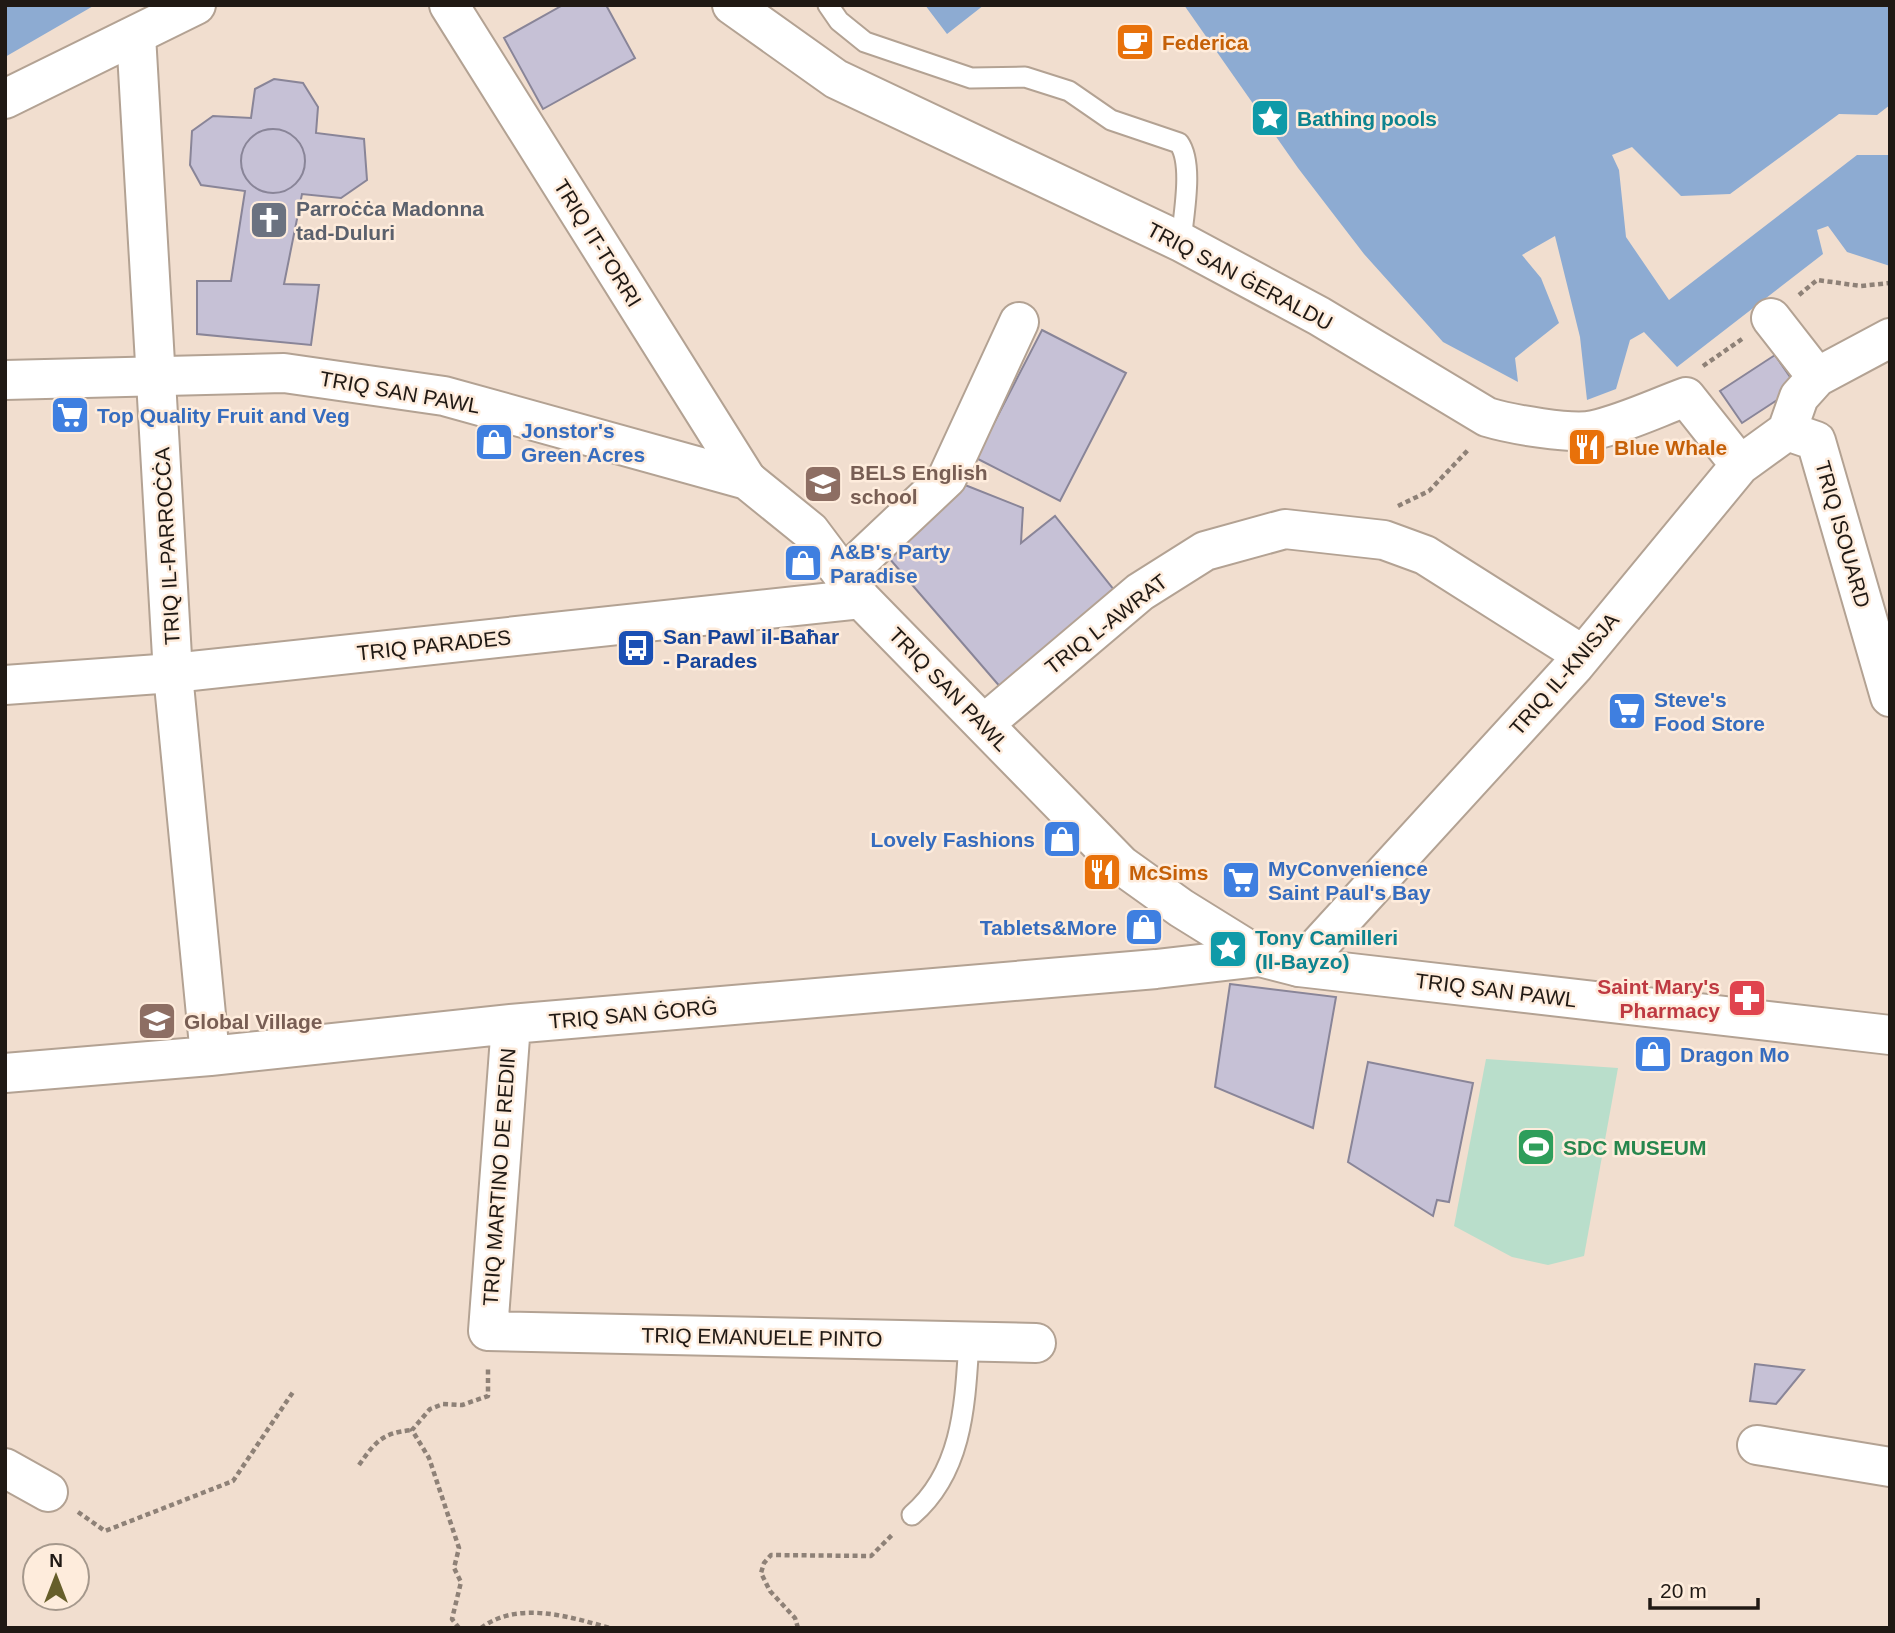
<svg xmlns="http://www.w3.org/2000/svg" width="1895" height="1633" font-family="Helvetica,sans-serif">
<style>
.green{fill:#b9decb}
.water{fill:#8dabd2}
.building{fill:#c6c1d6;stroke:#898598;stroke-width:2}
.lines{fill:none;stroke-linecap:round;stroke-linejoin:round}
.service-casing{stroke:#b3a293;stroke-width:23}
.minor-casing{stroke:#b3a293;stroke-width:42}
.tertiary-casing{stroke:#b3a293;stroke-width:42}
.path{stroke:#8e8177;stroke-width:4.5;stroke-dasharray:5 3.5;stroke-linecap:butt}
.service{stroke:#fff;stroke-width:19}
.minor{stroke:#fff;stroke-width:38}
.tertiary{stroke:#fff;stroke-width:38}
.labels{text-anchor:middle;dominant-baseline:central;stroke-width:5;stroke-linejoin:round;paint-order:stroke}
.food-label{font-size:21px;font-weight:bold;fill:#c56008;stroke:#feecdc;text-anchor:start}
.culture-label{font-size:21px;font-weight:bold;fill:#0d838f;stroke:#feecdc;text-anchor:start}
.worship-label{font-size:21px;font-weight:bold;fill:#5b616d;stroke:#feecdc;text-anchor:start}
.street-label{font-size:21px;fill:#201914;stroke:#feecdc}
.shop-label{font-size:21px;font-weight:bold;fill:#366cbe;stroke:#feecdc;text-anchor:start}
.education-label{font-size:21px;font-weight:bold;fill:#785e54;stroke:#feecdc;text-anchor:start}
.transit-label{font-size:21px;font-weight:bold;fill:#164399;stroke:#feecdc;text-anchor:start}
.health-label{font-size:21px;font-weight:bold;fill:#be3a42;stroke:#feecdc;text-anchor:end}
.leisure-label{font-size:21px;font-weight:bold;fill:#27864d;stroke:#feecdc;text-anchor:start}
</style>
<rect width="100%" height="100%" fill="#f1decf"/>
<path class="green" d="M1486,1059L1618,1068L1584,1256L1548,1265L1512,1257L1454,1226Z"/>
<path class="water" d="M5,5H95L5,57Z
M925,5H984L947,34Z
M1184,5H1890V105L1877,115L1839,114L1730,194L1681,196L1632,147L1612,155L1619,170L1626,237L1669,300L1857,155H1890V266L1847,252L1828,226L1817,230L1823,254L1677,367L1644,332L1630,340L1616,389L1587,400L1580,337L1555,236L1522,255L1541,278L1559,323L1515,358L1518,382L1443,342L1364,254L1298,168Z"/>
<path class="building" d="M563,5H606L635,58L543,109L504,38Z
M274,79L303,83L318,107L316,133L364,139L367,180L341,198L302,194L284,284L319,285L311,345L197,334V281H231L245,191L201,185L190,165L192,131L213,116L251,118L255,89Z
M241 161a32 32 0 1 1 64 0a32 32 0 1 1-64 0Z
M1042,330L1126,373L1060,501L976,458Z
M1775,355L1797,387L1742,423L1720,391Z
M965,485L1023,508L1021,543L1055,516L1114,590L1002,689L889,558Z
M1230,984L1336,997L1313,1128L1215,1087Z
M1368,1062L1473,1083L1449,1202L1437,1200L1433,1216L1348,1162Z
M1755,1364L1804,1370L1776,1404L1750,1401Z"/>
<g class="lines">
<g class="service-casing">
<path id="service" d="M828,5L839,21L865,42L971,78L1025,77L1069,91L1111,120L1179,143C1194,164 1183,217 1181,242
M912,1515C963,1471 965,1404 969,1341"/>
</g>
<g class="minor-casing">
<path id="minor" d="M449,5L747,480
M732,5L836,79L1181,242L1319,316L1487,417C1510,424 1572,435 1594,430C1625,423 1656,408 1686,397L1740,465
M136,35L173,674L210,1056
M5,99L196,5
M1771,318L1817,377
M1787,431L1816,441L1890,697
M843,576L947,478L1019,322
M984,724L1140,592L1205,551L1285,529L1384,540L1425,555L1583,655
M1299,967L1575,665L1740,465L1787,431L1799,397L1817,377L1890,338
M511,1024L488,1331L1036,1343
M5,1073L210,1056L511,1024L1156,969L1260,957
M1757,1445L1890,1467
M5,1468L48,1492"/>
</g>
<g class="tertiary-casing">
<path id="tertiary" d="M5,380L284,373L444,396L747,480L810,531L861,599L1121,865L1181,908L1260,957L1299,967L1890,1035
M5,685L173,673L861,599"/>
</g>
<path class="path" d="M1799,295L1817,280L1861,286L1890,283
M1703,366L1742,339
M1398,506L1429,491L1469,449
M359,1465C376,1441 382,1433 412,1430
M78,1512L105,1531L233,1481L293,1392
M459,1628L452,1619L461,1582L454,1568L459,1548L429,1458L412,1430L430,1409L443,1404L462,1405L488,1396V1366
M481,1628C518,1600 570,1617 610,1628
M798,1628L795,1618L770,1591L761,1573L764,1563L771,1555L871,1556L893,1534"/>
<use href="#service" class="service"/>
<use href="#minor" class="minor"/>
<use href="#tertiary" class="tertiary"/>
</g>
<defs>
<g id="cafe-square" transform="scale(2.0125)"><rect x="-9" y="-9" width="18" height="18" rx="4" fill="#e8710a" stroke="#feecdc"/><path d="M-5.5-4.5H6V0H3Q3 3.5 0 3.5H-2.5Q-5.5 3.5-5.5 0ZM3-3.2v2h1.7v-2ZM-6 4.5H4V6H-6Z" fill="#fff"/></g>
<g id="sight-square" transform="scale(2.0125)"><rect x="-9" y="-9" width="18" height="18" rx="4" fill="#0f9aa8" stroke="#feecdc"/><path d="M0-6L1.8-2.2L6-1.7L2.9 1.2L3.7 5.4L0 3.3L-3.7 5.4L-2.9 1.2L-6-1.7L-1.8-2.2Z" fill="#fff"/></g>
<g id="church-square" transform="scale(2.0125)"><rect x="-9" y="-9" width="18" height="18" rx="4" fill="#6b7280" stroke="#feecdc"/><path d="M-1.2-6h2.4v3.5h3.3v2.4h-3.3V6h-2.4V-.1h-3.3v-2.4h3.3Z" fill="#fff"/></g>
<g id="supermarket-square" transform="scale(2.0125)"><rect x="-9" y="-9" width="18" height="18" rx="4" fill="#3f7fe0" stroke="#feecdc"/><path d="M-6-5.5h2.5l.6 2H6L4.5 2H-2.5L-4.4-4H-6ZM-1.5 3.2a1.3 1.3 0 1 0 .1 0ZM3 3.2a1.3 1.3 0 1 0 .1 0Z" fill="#fff"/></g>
<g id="shop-square" transform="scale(2.0125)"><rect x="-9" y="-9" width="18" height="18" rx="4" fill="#3f7fe0" stroke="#feecdc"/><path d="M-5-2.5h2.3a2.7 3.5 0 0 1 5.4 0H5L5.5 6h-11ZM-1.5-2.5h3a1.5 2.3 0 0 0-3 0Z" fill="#fff"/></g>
<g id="restaurant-square" transform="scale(2.0125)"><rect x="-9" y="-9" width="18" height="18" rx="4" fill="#e8710a" stroke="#feecdc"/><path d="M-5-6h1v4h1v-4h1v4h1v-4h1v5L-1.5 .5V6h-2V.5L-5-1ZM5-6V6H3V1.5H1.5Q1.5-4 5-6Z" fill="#fff"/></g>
<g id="school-square" transform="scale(2.0125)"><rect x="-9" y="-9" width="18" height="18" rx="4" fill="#8d6e63" stroke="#feecdc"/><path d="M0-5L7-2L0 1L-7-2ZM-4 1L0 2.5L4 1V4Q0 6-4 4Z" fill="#fff"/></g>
<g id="bus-square" transform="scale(2.0125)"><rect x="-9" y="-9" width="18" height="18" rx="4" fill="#1a4fb4" stroke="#feecdc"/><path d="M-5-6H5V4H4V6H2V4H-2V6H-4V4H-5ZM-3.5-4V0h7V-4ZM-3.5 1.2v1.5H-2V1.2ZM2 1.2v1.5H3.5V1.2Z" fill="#fff"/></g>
<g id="pharmacy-square" transform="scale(2.0125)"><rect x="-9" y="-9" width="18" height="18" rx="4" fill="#e0444e" stroke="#feecdc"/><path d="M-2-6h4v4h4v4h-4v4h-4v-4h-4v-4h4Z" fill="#fff"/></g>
<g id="stadium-square" transform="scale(2.0125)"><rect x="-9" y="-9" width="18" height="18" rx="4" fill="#2e9e5b" stroke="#feecdc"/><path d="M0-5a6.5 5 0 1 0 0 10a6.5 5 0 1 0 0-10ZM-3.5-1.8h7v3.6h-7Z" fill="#fff"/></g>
</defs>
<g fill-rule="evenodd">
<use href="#cafe-square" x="1135" y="42"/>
<use href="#sight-square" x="1270" y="118"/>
<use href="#church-square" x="269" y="220"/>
<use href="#supermarket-square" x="70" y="415"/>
<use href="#shop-square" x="494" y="442"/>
<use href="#restaurant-square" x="1587" y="447"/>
<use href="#school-square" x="823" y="484"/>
<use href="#shop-square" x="803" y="563"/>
<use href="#bus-square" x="636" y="648"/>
<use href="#supermarket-square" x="1627" y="711"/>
<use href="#shop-square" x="1062" y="839"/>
<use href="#restaurant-square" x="1102" y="872"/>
<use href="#supermarket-square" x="1241" y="880"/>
<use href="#shop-square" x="1144" y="927"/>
<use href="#sight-square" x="1228" y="949"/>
<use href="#pharmacy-square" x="1747" y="998"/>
<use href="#school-square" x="157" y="1021"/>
<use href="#shop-square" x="1653" y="1054"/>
<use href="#stadium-square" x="1536" y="1147"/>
</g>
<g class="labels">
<g class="food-label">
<text x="1162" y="42">Federica</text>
<text x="1614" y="447">Blue Whale</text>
<text x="1129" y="872">McSims</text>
</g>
<g class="culture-label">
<text x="1297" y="118">Bathing pools</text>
<text x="1255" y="937">Tony Camilleri<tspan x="1255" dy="24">(Il-Bayzo)</tspan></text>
</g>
<g class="worship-label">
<text x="296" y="208">Parroċċa Madonna<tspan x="296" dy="24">tad-Duluri</tspan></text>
</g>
<g class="street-label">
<text transform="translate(598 243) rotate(58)">TRIQ IT-TORRI</text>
<text transform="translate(1240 276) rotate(28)">TRIQ SAN ĠERALDU</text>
<text transform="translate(400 392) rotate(10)">TRIQ SAN PAWL</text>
<text transform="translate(1843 534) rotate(74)">TRIQ ISOUARD</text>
<text transform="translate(167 546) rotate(-93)">TRIQ IL-PARROĊĊA</text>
<text transform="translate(1106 624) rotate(-38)">TRIQ L-AWRAT</text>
<text transform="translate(434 645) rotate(-6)">TRIQ PARADES</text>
<text transform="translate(1564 674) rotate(-49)">TRIQ IL-KNISJA</text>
<text transform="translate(949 689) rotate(46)">TRIQ SAN PAWL</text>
<text transform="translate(1496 990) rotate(7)">TRIQ SAN PAWL</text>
<text transform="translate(633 1014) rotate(-5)">TRIQ SAN ĠORĠ</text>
<text transform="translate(499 1177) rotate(-86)">TRIQ MARTINO DE REDIN</text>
<text transform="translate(762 1337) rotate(1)">TRIQ EMANUELE PINTO</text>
</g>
<g class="shop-label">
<text x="97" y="415">Top Quality Fruit and Veg</text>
<text x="521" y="430">Jonstor's<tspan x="521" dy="24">Green Acres</tspan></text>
<text x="830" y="551">A&amp;B's Party<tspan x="830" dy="24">Paradise</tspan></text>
<text x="1654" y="699">Steve's<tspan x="1654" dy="24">Food Store</tspan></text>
<text x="1035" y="839" text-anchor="end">Lovely Fashions</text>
<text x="1268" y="868">MyConvenience<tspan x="1268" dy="24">Saint Paul's Bay</tspan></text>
<text x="1117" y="927" text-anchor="end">Tablets&amp;More</text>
<text x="1680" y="1054">Dragon Mo</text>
</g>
<g class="education-label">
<text x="850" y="472">BELS English<tspan x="850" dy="24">school</tspan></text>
<text x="184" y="1021">Global Village</text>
</g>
<g class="transit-label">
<text x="663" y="636">San Pawl il-Baħar<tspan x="663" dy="24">- Parades</tspan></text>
</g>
<g class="health-label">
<text x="1720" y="986">Saint Mary's<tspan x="1720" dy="24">Pharmacy</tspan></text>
</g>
<g class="leisure-label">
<text x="1563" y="1147">SDC MUSEUM</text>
</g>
</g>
<rect width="1895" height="1633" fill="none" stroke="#201914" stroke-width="14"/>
<g transform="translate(56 1577)"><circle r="33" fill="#feecdc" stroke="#a5988c" stroke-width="2"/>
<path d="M0-5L12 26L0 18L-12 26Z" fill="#665e2a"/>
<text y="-10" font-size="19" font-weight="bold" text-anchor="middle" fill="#201914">N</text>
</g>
<path d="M1650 1598v10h108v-10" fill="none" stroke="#201914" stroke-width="3.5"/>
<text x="1660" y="1598" font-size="21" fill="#201914" stroke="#feecdc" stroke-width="5" paint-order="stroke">20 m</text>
</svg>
